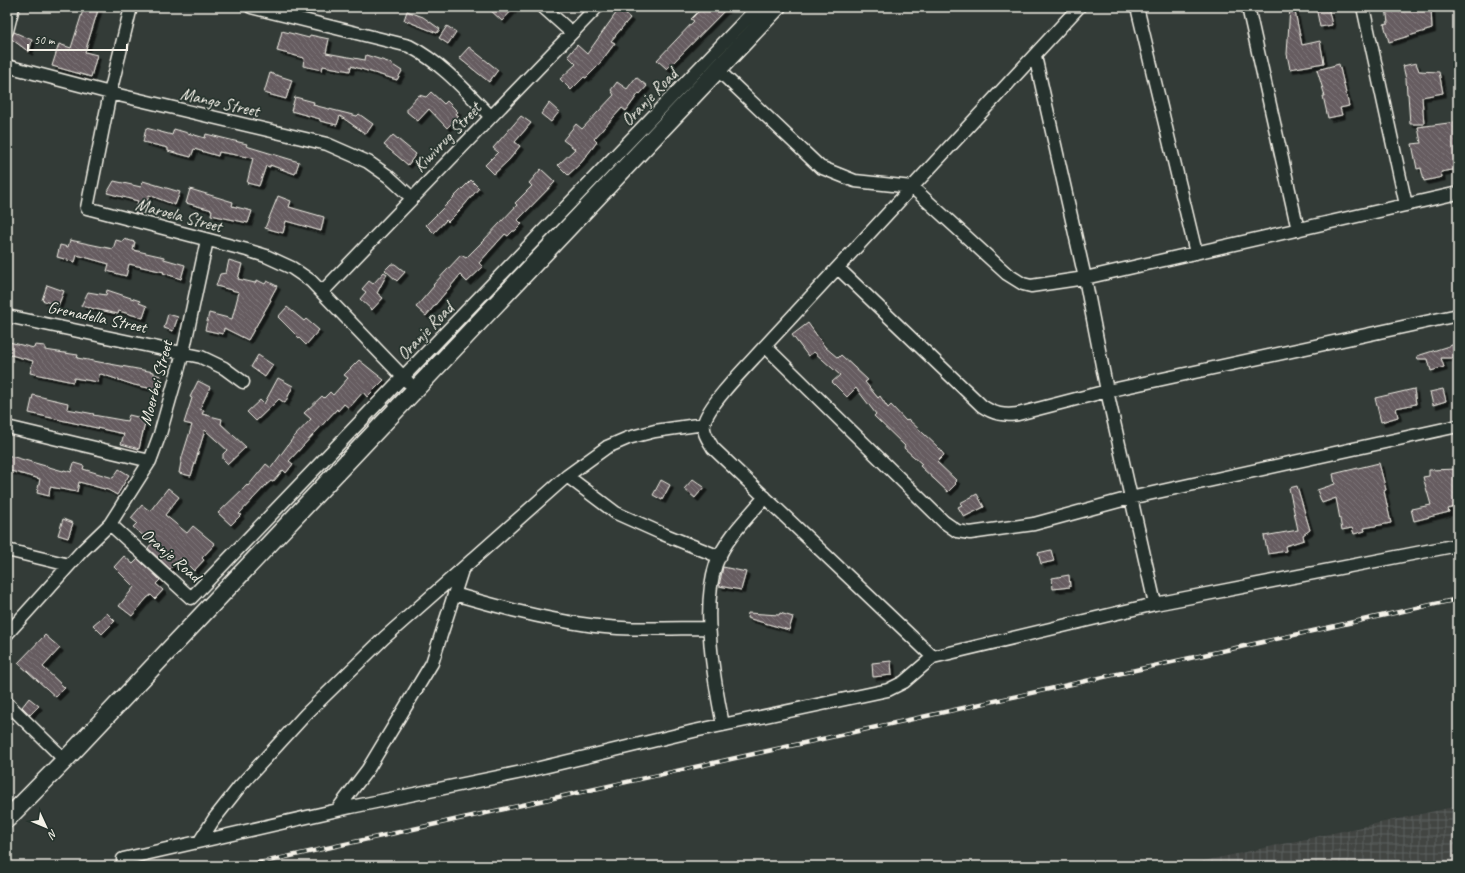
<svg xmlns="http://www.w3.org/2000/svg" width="1465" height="873" font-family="Caveat,sans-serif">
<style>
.industrial{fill:url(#industrial-grid)}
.building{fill:url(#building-back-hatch);stroke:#f4f1e8;filter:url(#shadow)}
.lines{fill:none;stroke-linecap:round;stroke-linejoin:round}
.street-casing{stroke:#f4f1e8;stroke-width:15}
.secondary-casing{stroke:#f4f1e8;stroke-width:20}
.street{stroke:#26332d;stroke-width:12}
.secondary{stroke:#26332d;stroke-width:17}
.rail-casing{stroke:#f4f1e8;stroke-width:4.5}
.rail{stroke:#26332d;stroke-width:3;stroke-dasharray:9;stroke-linecap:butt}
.labels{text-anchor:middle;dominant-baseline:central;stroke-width:3.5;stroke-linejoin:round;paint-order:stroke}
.street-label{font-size:17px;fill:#f4f1e8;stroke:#26332d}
</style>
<defs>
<pattern id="industrial-grid" width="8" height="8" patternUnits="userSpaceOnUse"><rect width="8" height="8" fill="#424543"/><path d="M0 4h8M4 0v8" fill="none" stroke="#5e605e"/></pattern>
<pattern id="building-back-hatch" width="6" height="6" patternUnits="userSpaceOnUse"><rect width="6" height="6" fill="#665c60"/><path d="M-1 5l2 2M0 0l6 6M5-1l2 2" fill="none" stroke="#7c7477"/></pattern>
<filter id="shadow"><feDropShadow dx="3.5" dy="3.5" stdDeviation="0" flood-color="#0009"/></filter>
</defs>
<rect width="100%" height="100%" fill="#333b37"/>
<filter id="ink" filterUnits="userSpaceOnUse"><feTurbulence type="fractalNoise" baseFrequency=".025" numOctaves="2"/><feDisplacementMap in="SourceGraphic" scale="8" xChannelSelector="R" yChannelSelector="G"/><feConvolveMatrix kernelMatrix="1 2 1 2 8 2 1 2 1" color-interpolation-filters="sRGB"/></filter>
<g filter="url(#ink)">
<path class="industrial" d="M1458,806V866H1181Z"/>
<path class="building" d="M84,7H99L85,52L97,55L91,77L52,66L59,44L71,48Z
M487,7H515L502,21Z
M703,7H728L667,69L657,60L694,21L691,19Z
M1290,7H1294L1302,45L1320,41L1324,63L1290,69L1287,54Z
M1316,7H1328L1332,25L1320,27Z
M1386,7H1431L1432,29L1389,42L1384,24L1388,23Z
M619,9L630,18L611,41L615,43L597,67L586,78L584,77L571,90L560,79L576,64L568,56L577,45L587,54Z
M407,11L423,17L440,29L437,33L404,20Z
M447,26L456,32L448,44L439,38Z
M282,31L309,38L310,35L329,39L326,53L365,60L366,55L388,62L402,71L397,80L351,66L350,71L323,66L322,70L303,66L304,58L277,51Z
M14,32L32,40L29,52L10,38Z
M469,47L498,70L489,82L459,58Z
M1416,63L1419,71L1439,72L1443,93L1422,97L1424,124H1410L1408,94H1407L1406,79L1403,66Z
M1339,64L1349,106L1340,108L1342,115L1328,118L1323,96H1325L1317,70Z
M270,73L292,80L286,99L264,93Z
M636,77L647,86L640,94L639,93L626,111L622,108L594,139L597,142L581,163L568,175L558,165L575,149L563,140L576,124L582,129L614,95L611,90L617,82L627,89Z
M431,92L444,104L447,101L458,112L456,114L459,116L447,128L429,109L418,121L407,112V108L419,95L426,97Z
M295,97L314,102L313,105L357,116L359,114L373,124L366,134L340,116L337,125L320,121V119L291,111Z
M549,103L559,112L551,122L541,114Z
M521,116L531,123L515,142L520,146L509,160L494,174L485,165L498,152L493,148Z
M1456,122L1458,132V169L1441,172L1442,177L1424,181L1421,168L1417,169L1412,144L1421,143L1418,127Z
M146,128L172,135L174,129L205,138L206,134L247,144L246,146L299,162L295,174L270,165V167L266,166L259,186L247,183L253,158L219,152L218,156L194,149L191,157L168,151V148L143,142Z
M393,135L416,154L408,165L384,145Z
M541,169L555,182L518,220L522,224L515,231H513L508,236L505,234L479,263L483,267L467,282L460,275L426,316L416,307L434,286L433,285L461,255L466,258L484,240L517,205L515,203L532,186L529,183Z
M471,180L479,188L461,209L448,222L446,220L434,233L426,225Z
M114,181L141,187L143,181L180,192L175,205L149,195L144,215L135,213L138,201L107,193Z
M190,189L233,202L232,206L252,211L248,223L211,215L212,210L186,203Z
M278,196L291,201L289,207L324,217L321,231L286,221L283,233L265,228Z
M124,239L135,242L133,250L164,257V259L185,265L181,279L163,273L164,272L129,264L126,276L107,271L109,264L77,255L75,262L57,257L60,245L68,247L70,240L113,249L116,240L123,242Z
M229,260L242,264L238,279L255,283L257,280L265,284L267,281L277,286L270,299L271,300L248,340L224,328L223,334L205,330L209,313L232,319L239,292L216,286L220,274L226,273Z
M391,264H395L405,272L397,281L385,270Z
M384,272L387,274L377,293L383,298L372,310L360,299L366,292L362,289L369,281L373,284Z
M47,285L64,291L58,306L42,300Z
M107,290L140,301L139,303L147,306L143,318L119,311L118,314L81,306L88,292L106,295Z
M287,307L304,321L306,319L319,330L306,345L278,317Z
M168,314L178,317L173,331L164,328Z
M808,323L825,347L838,358L841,355L868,380L865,382L878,398L880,396L888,408L891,405L906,421L908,419L939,448L944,455L937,462L957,481L955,483L956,484L948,492L920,466L922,464L904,448L905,446L874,416L876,414L856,388L847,397L832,382L840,375L814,352L808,356L792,335Z
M9,342L34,348L35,345L45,346V350L78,355L77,358L154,372V374L161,376L158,390L134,385L101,374L99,375L98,382L74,378L73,382L30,373L33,361L7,354Z
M1452,345H1458V358H1441L1444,367L1431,371L1428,359H1418L1417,356Z
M258,355L273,365L265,377L251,367Z
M359,360L384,380L367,397L363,392L349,408L344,404L338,411L337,409L289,461L293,464L286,473L283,470L273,482L271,481L266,485L239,514L241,515L231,525L218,513L247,485L248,486L266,464L271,468L293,438L311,419L304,413L322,396L324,398L330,392L333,395L348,378L344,375Z
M278,378L293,386L285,403L279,399L256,421L247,412L260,400L264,404Z
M198,381L210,387L200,409L204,410L202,414L222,419L221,424L246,447L228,464L223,459V454L227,450L205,430L191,476L179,473L182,457L192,425L184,423L192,398L190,397Z
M1414,389L1416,404L1396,408L1398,417L1381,422L1375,398Z
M1443,389L1446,401L1433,405L1430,392Z
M33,395L68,403L67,409L94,414L93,415L127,421L129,415L146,419L139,449L121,444L124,434L29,413Z
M7,455L63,471L64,470L71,472L74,463L84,466L83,469L113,478L119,469L129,475L117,495L108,490L79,482L77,492L50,487L49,496L37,493L40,479L7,470Z
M1379,463L1386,490L1384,491L1391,523L1364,528L1365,531L1354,534L1352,528L1342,530L1336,498L1322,503L1317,490L1335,484L1333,474Z
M1458,469V506L1448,509L1449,512L1414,521L1411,509L1431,505L1423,477L1429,476V470Z
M693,479L704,487L695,498L684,489Z
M661,480L670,485L662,500L653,495Z
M1297,486L1310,530L1303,535L1304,540L1285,546L1286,551L1268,554L1264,536L1298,530L1289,488Z
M168,488L179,497L165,515L187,533L193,526L215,544L202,558L204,560L194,571L181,558L170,569L148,548L152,543L133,527L137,523L131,518L142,505L150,511Z
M977,494L984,507L964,517L958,507L962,505L960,503Z
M63,519L73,523L68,538L58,535Z
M1051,550L1054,561L1041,564L1038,553Z
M124,556L133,564L138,559L160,580L156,584L163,590L155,599L151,595L147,598L132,616L119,606L134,587L114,567Z
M723,567L746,572L741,590L719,586Z
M1069,575L1070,587L1053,589L1052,578Z
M107,613L115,621L102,634L93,625Z
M748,613L779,615L780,613L793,617L789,630L747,618Z
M45,635L60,648L43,667L65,688L56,697L18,663Z
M891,661L892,675L873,677L872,663Z
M29,698L39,706L30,715L22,707Z"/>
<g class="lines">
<g class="street-casing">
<path id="street" d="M131,7L110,93L87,208L247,250L266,256L292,268L311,281L408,382
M251,7L409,46C442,63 465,90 490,116
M543,7L572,33
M1079,7L765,346C750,363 709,403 704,423C702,432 709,441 713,448L933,657L1155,604L1458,545
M1137,7L1196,253
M1248,7L1298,230
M1363,7L1406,205
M7,31L13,7
M1035,56L1085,278L1107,391L1155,604
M7,66L110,93L327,144L368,162L388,176L412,198
M718,70L820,167L855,181L912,187L1007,274L1023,284L1031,286L1085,278L1458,193
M838,268L982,406C994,414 1004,416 1018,414L1107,391L1458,315
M323,291L597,7
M7,316L201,357L224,368L243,382
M765,346L944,522L957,531L970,533L1034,524L1130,498L1458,426
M7,427L150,461
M567,476L616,513L663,534L720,557
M110,524L191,598L758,7
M7,550L69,565
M454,594C496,606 539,618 582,624C624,631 668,628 710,628
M7,634L82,551L110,524L150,461L160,434L183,353L207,240
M7,703L65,760
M723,725C714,680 701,608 716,564C726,538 747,518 765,497
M337,810L368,769L432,663L462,570
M200,841L214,819L240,786L306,714L384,638L567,476L607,447L628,438L655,431L704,424
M123,859L351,807L527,771L694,731L888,690L904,682L933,657"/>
</g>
<g class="secondary-casing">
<path id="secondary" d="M7,819L65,760L777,7"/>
</g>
<use href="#street" class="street"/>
<use href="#secondary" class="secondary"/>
<g class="rail-casing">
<path id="rail" d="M245,866L1458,599"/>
</g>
<use href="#rail" class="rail"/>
</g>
</g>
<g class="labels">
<g class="street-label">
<text transform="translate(649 97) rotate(-46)">Oranje Road</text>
<text transform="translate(220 102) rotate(13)">Mango Street</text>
<text transform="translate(447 137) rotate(-46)">Kiwivrug Street</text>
<text transform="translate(179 215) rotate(15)">Maroela Street</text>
<text transform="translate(97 317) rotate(12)">Grenadella Street</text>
<text transform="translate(425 331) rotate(-46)">Oranje Road</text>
<text transform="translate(156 383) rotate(-75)">Moerbei Street</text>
<text transform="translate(171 555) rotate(41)">Oranje Road</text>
</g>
</g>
<rect width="1465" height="873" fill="none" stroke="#26332d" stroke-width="24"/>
<rect x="12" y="12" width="1441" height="849" fill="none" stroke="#f4f1e8" stroke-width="1.5" filter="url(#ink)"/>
<g transform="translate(46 827) rotate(134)" stroke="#26332d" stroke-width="3" paint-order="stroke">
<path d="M0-3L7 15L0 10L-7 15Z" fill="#f4f1e8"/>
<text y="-6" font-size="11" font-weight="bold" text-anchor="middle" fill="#f4f1e8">N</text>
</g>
<path d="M28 44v6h99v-6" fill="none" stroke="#f4f1e8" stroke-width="2"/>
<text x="34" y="44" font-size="12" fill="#f4f1e8" stroke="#26332d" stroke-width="3" paint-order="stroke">50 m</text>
</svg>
